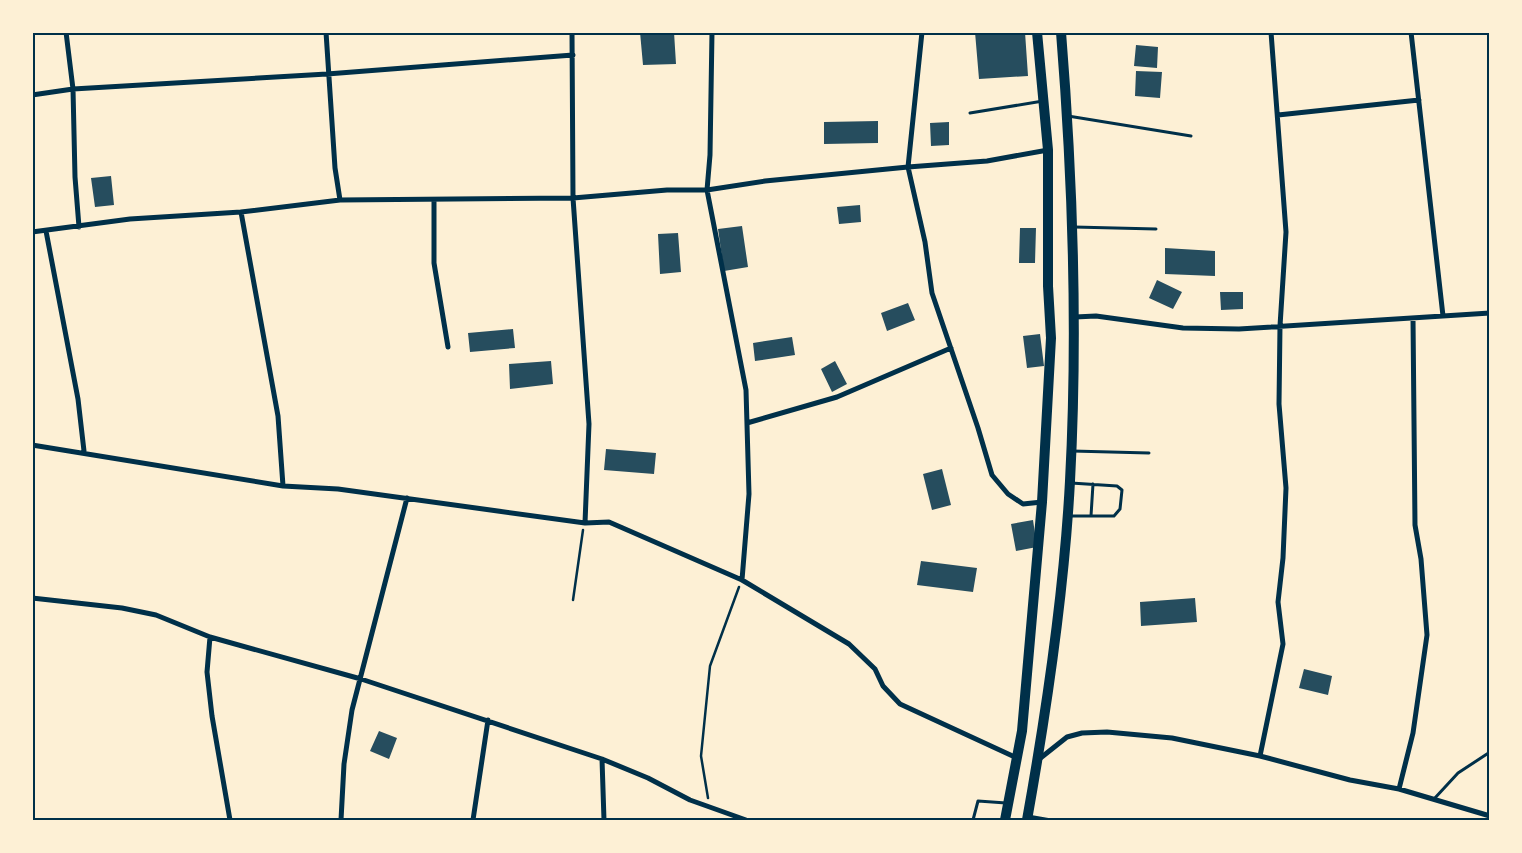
<svg xmlns="http://www.w3.org/2000/svg" width="1522" height="853" font-family="'IBM Plex Sans',sans-serif">
<style>
.building{fill:#264d5e}
.lines{fill:none;stroke-linecap:round;stroke-linejoin:round}
.path{stroke:#003049;stroke-width:2.5}
.service{stroke:#003049;stroke-width:3}
.minor{stroke:#003049;stroke-width:5}
.trunk{stroke:#003049;stroke-width:10}
.neatline{fill:none;stroke:#003049;stroke-width:2}
</style>
<rect width="100%" height="100%" fill="#fdf0d5"/>
<path class="building" d="M640,32H674L676,64L643,65Z
M975,32H1025L1028,76L979,79Z
M1136,45L1158,47L1157,68L1134,66Z
M1136,71L1162,72L1160,98L1135,96Z
M878,121V143L824,144V122Z
M949,122V145L931,146L930,123Z
M111,176L114,205L95,207L91,178Z
M860,205L861,222L839,224L837,207Z
M742,226L748,267L724,271L718,229Z
M1020,228H1036L1035,263H1019Z
M678,233L681,272L660,274L658,234Z
M1165,248L1215,251V276L1165,274Z
M1157,280L1182,292L1173,309L1149,298Z
M1220,292H1243V309L1221,310Z
M908,303L915,320L887,331L881,313Z
M513,329L515,348L470,352L468,333Z
M1040,334L1044,366L1027,368L1023,336Z
M792,337L795,355L755,361L753,343Z
M551,361L553,384L510,389L509,364Z
M835,361L847,384L832,392L821,369Z
M606,449L656,453L654,474L604,470Z
M942,469L951,505L932,510L923,474Z
M1033,520L1037,547L1016,551L1011,524Z
M921,561L977,568L973,592L917,585Z
M1195,598L1197,622L1141,626L1140,602Z
M1304,669L1332,676L1328,695L1299,688Z
M379,731L397,738L389,759L370,751Z"/>
<g class="lines">
<path class="path" d="M573,600L583,530
M708,798L701,756L710,666L739,587"/>
<path class="service" d="M970,113L1043,101
M1068,116L1191,136
M1074,227L1156,229
M1072,451L1149,453
M1069,516H1114L1120,509L1122,490L1117,486L1071,483
M1091,516L1093,484
M1434,799L1458,773L1490,752
M1028,816L1051,820
M973,820L978,801L1006,803"/>
<path class="minor" d="M66,32L73,89L75,177L79,227
M326,32L335,168L340,200
M572,32L573,198L589,424L585,523
M712,32L710,155L707,190L746,390L749,494L742,580
M922,32L908,167L925,242L932,293L978,428L992,475L1008,494L1023,504L1042,502
M1411,32L1443,316
M32,95L73,89L327,74L573,55
M1278,115L1419,100
M434,200V263L448,347
M241,212L278,416L283,486
M46,231L78,399L84,451
M32,232L130,219L241,212L340,200L573,198L667,190H707L765,181L908,167L987,161L1048,150
M1075,317L1096,316L1183,328L1239,329L1490,313
M747,423L837,397L951,348
M32,445L283,486L338,489L585,523L609,522L742,580L849,644L875,669L883,686L900,704L1017,758
M32,598L122,608L156,615L210,637L361,679L602,759L648,778L690,800L746,820
M210,637L207,672L212,716L230,820
M1260,756L1283,644L1278,602L1283,558L1286,488L1279,404L1280,326L1286,232L1271,32
M602,759L604,820
M1038,760L1067,737L1082,733L1107,732L1172,738L1260,756L1350,780L1399,789L1490,816
M1399,789L1413,733L1427,635L1421,559L1415,525L1413,318
M341,820L344,764L352,710L407,498
M473,820L488,720"/>
<path class="trunk" d="M1005,820L1022,731L1042,502L1051,338L1048,286V150L1037,32
M1027,820C1047,708 1064,595 1070,481C1078,332 1073,182 1061,32"/>
</g>
<rect width="1522" height="853" fill="none" stroke="#fdf0d5" stroke-width="68"/>
<rect x="34" y="34" width="1454" height="785" class="neatline"/>
</svg>
